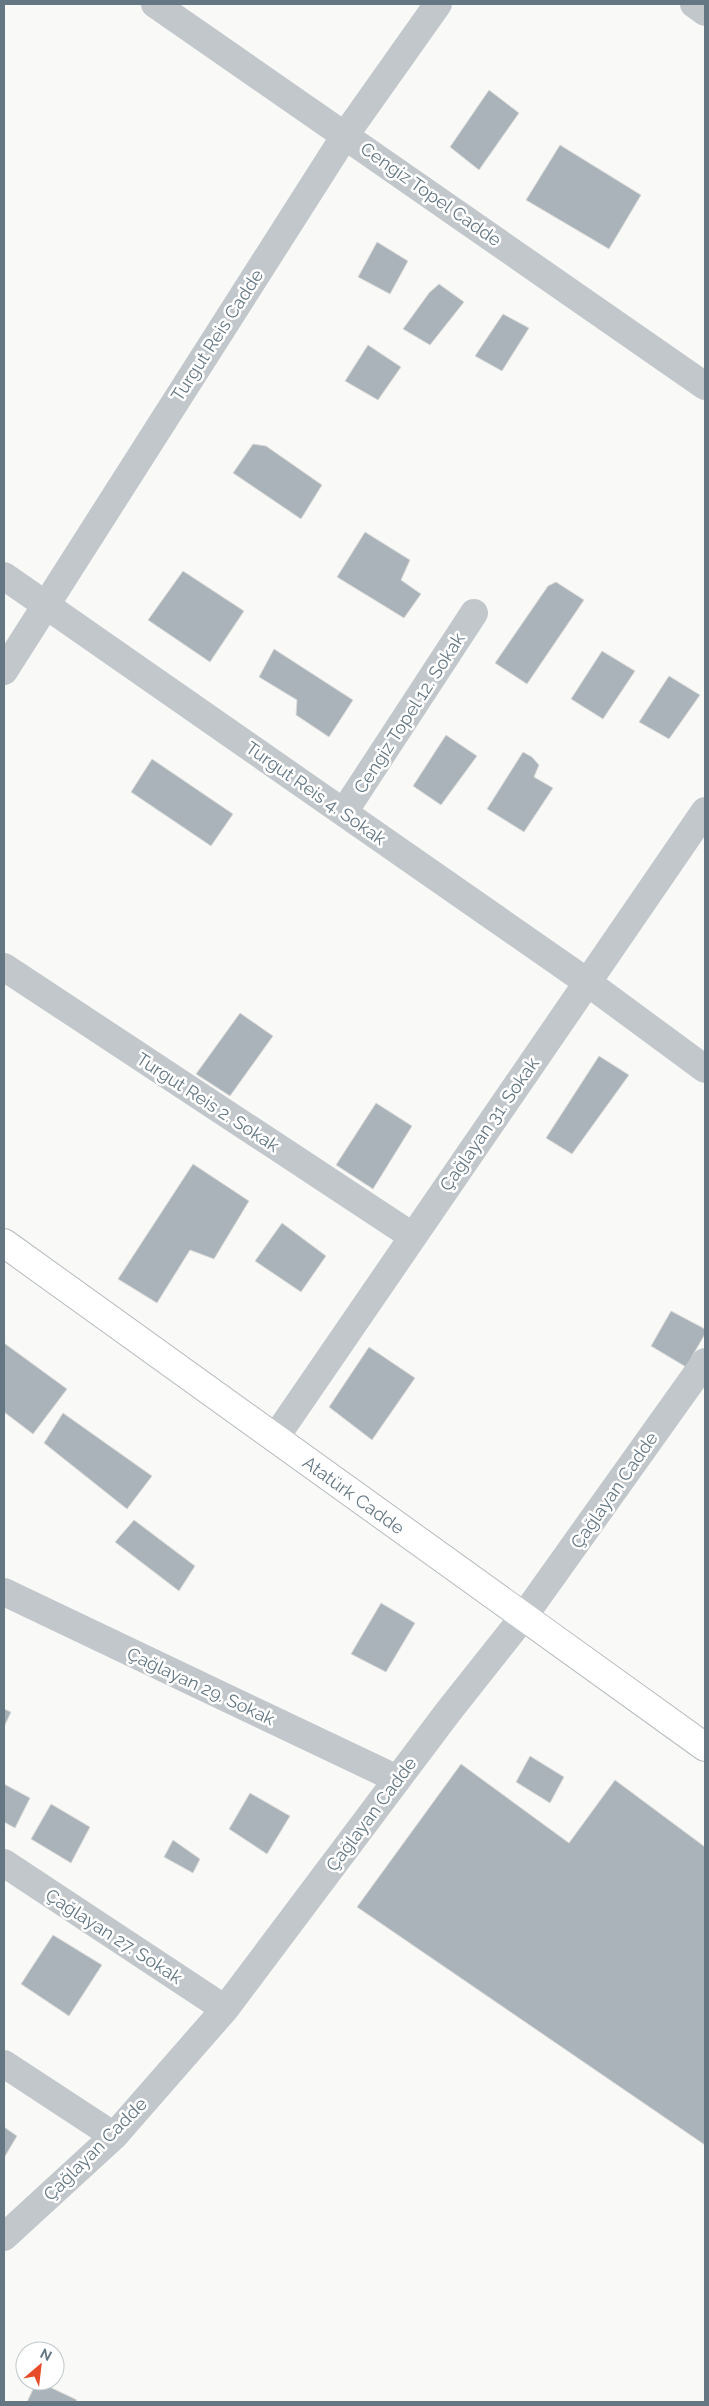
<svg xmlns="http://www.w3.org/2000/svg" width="709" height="2406" font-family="Raleway,sans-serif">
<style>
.building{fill:#a9b3b9;stroke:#dbdbd9}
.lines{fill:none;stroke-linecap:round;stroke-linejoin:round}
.major-casing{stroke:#b6bbbf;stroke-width:30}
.minor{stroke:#c2c7cb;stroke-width:28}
.major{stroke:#fff;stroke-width:28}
.labels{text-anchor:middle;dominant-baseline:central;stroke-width:5;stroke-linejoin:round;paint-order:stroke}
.street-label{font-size:18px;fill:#647783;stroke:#fff}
</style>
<rect width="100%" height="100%" fill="#f9f9f7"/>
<path class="building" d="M489,90L519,113L479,170L450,147Z
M560,145L641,195L609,249L526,200Z
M377,242L408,261L390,294L358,277Z
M439,284L464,302L430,345L403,329L429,293Z
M503,314L529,328L502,371L475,356Z
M368,345L401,367L378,400L345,381Z
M253,444L266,446L322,485L301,519L233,473Z
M365,532L410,560L401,580L421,594L404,618L337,577Z
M183,571L244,611L210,662L148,620Z
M556,582L584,600L527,684L495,663L548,586Z
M274,649L353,700L329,737L296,715L297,700L259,677Z
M602,651L635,671L603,719L571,699Z
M669,676L700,695L669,739L639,722Z
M446,735L477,756L441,805L413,786Z
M523,752L532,757L539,765L534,777L553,788L524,832L487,809Z
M152,759L233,814L211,846L131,792Z
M240,1013L273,1036L230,1096L196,1074Z
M599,1056L629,1075L572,1154L546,1138Z
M376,1103L412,1126L373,1189L336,1165Z
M193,1164L249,1201L214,1259L190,1250L157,1303L118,1279Z
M282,1223L326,1256L301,1292L255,1261Z
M671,1311L705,1329V1334L686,1367L651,1346Z
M4,1343L67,1389L33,1434L4,1412Z
M369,1347L415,1378L372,1440L329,1407Z
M63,1413L152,1476L127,1509L44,1443Z
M134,1520L195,1566L179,1591L115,1542Z
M381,1603L415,1623L386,1672L351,1654Z
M4,1709L11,1712L4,1727Z
M530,1756L564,1777L550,1803L516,1782Z
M461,1764L569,1843L615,1780L705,1847V2145L357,1907Z
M4,1784L30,1798L15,1828L4,1822Z
M250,1793L290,1816L267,1854L229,1829Z
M51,1804L90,1827L71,1863L31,1839Z
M173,1840L200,1859L193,1873L164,1857Z
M53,1935L102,1965L69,2016L21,1984Z
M4,2127L17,2136L4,2158Z
M37,2381L77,2400L75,2402H27Z"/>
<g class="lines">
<g class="major-casing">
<g id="major">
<path id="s1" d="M4,1243L705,1747"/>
</g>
</g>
<path class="minor" d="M155,4L705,386
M694,4L705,12
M4,576L587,982L705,1069
M4,671L346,134L438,4
M344,812L474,613
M4,967L412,1236
M275,1438L705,811
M4,1592L397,1779
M4,1863L225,2009
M4,2064L114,2136
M4,2237L114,2136L225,2009L448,1712L524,1616L705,1362"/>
<use href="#major" class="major"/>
</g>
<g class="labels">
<g class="street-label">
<text transform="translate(431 194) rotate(35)">Cengiz Topel Cadde</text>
<text transform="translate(217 335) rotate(-57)">Turgut Reis Cadde</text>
<text transform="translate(409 713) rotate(-57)">Cengiz Topel 12. Sokak</text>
<text transform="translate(316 793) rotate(35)">Turgut Reis 4. Sokak</text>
<text transform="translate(208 1102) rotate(33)">Turgut Reis 2. Sokak</text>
<text transform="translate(489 1124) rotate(-55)">Çağlayan 31. Sokak</text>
<text transform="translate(614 1490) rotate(-55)">Çağlayan Cadde</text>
<text stroke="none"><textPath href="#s1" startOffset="431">Atatürk Cadde</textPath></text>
<text transform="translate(201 1686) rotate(25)">Çağlayan 29. Sokak</text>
<text transform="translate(371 1814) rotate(-53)">Çağlayan Cadde</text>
<text transform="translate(114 1936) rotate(33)">Çağlayan 27. Sokak</text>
<text transform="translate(95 2149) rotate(-45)">Çağlayan Cadde</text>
</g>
</g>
<rect width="709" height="2406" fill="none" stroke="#647783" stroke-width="10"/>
<g transform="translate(40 2366) rotate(28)"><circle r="24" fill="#ffffff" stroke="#c1c9cd"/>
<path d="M0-4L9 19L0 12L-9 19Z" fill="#e84b29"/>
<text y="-8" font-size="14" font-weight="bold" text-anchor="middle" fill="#647783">N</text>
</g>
</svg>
